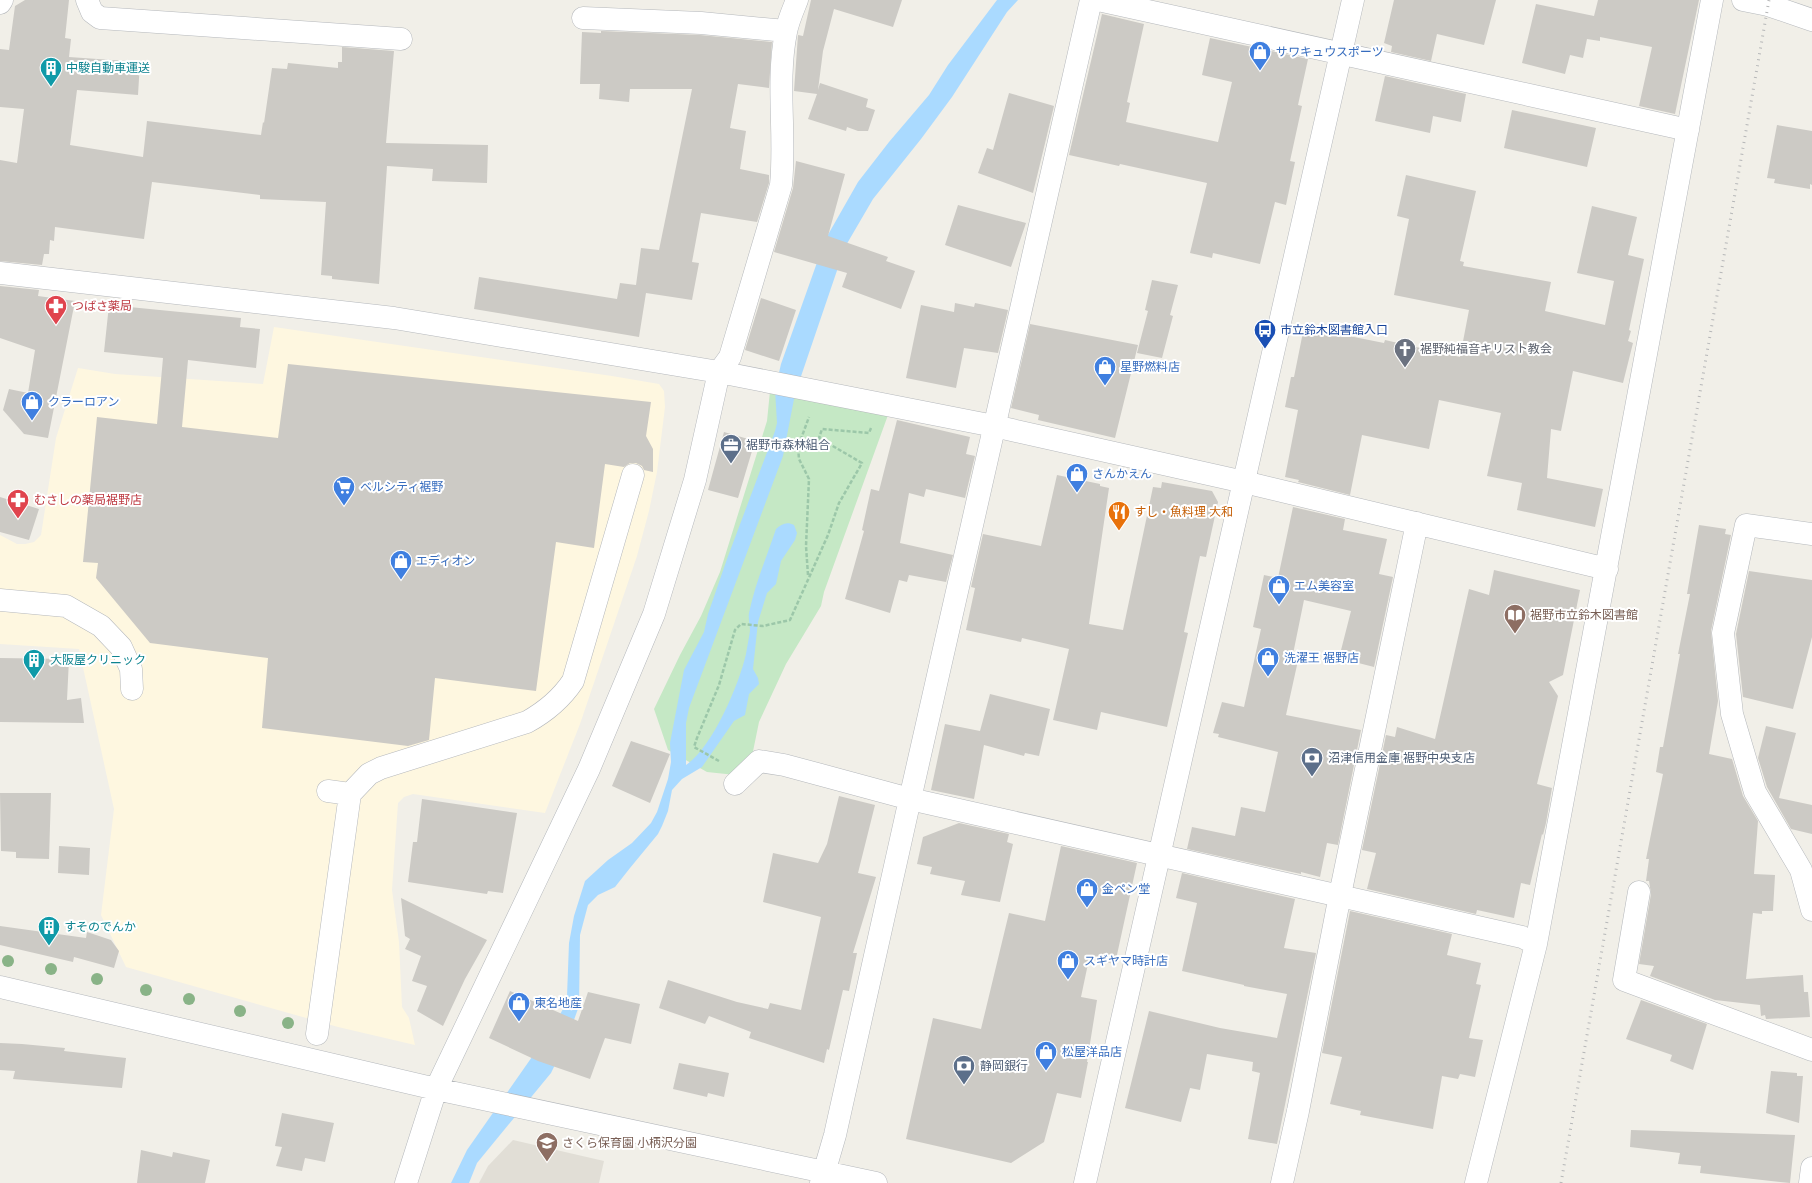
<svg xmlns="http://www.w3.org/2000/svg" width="1812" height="1183" font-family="Figtree,'Noto Sans JP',sans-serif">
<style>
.commercial{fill:#fef7e0}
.education{fill:#e1ded6}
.green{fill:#c5e8c5}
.water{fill:#aadaff}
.building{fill:#cccac5}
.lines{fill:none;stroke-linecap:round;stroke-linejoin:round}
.minor-casing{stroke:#b5b8bc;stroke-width:23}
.path{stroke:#9cc7a9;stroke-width:2.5;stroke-dasharray:4 2;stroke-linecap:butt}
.minor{stroke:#fff;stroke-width:22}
.rail{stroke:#b6b7b8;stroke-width:3;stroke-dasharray:1 5;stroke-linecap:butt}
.tree{fill:#89b387}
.labels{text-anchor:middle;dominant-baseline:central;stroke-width:4;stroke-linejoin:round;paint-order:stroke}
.shop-label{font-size:12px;fill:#366cbe;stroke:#fff;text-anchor:start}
.culture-label{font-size:12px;fill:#0d838f;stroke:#fff;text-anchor:start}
.health-label{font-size:12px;fill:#be3a42;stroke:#fff;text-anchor:start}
.transit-label{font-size:12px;fill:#164399;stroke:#fff;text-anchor:start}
.worship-label{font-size:12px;fill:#5b616d;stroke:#fff;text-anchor:start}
.service-label{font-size:12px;fill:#4e5e75;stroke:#fff;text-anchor:start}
.food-label{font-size:12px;fill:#c56008;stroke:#fff;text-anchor:start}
.education-label{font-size:12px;fill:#785e54;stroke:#fff;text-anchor:start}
</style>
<rect width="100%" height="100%" fill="#f1efe8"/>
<path class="commercial" d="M274,327L612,376L659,384L664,391L665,407L657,472L649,511L637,556L580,724L545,813L413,794L404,797L398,803L392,890L399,942L402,1007L409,1018L415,1045L338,1027L126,967L101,915L114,809L79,649L0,644V535L17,544H25L34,542L41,535L56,438L78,368L115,374L263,384Z"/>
<path class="education" d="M513,1140L604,1161L599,1183H479L488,1166Z"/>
<path class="green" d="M770,391L888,415L824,592L821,606L786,664L759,722L749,771L745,776L707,772L668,750L654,709L680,655L701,616L720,572L767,421Z"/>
<path class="water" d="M997,0H1018L1007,12L952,97L921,139L873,199L845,247L795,394L783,456L689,708L686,723V765C712,748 739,685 746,654C747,647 749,638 750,631C750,625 748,618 749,613C755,584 767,556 776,529C781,524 787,521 794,525L797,533L795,540L781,561L776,584L767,593L758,622L753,669L758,678L759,684L749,694L745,715L734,721L702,767L682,779L672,790L668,811L662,826L658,834L630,868L615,887L598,895L588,905L580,935L579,1006L566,1042L551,1073L477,1163L469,1183H451L467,1150L555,1024L564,1007L567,996L569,943L574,916L585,881L608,860L632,843L651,823L657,812L668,779L671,762L670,743L684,670L704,632L708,614L727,559L775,431L777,423L775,390L781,364L825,240L858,182L889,142L929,95L948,65Z"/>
<path class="building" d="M25,0H69L65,38L71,39L69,57L140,62L138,95L77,90L70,145L143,157L147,121L261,135L263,122L264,123L272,68L287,69L288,63L338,68V62H342V47L394,51L386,143L488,145L487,183L432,181L433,169L387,166L379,284L332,279V276L321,275L326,202L260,199V195L152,182L144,239L55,227L54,241L50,240L49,254H44L42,265L0,261V160L17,163L24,109L0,107V49L9,50L15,6Z
M811,0H902L893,27L834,9L823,51L818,90L820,83L868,99L866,107L875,110L868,131H858L847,127L846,131L808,119L817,94L794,91L798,35L803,36Z
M1394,0H1496L1484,45L1437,34L1431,61L1391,52L1392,46L1384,43Z
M1598,0H1699L1675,114L1639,106L1652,47L1600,37V41L1587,39L1583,58L1570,55L1565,74L1522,63L1536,4L1594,16Z
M1102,14L1144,24L1127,102L1130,103L1126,122L1218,142L1232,82L1202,75L1210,38L1308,59L1298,105L1302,106L1290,161L1295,162L1286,205L1275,202L1260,264L1213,253L1212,258L1190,253L1207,183L1120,164L1119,166L1069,155Z
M601,31L700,35L772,42L769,88L738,84L730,128L746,131L740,169L769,175V183L757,222L701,213L692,262L699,263L692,300L646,293L639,337L474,309L479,277L617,299L620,283L636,285L641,248L659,250L692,89H630L629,102L599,99L600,84H580L582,32L601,33Z
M1385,76L1466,94L1461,122L1433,116L1430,133L1375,121Z
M1009,93L1054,106L1033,193L978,173L987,148L993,150Z
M1512,110L1596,128L1587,167L1504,148Z
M1777,125L1812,131V185L1810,184V189L1774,183L1775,179L1767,178Z
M796,161L845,174L828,236L888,257L886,261L915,271L901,309L842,287L847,273L774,252L793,188Z
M1406,175L1476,191L1460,261L1464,262L1463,266L1551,282L1545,311L1605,325L1614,281L1577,273L1592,206L1637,217L1628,255L1644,259L1629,330L1631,331L1628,341L1633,343L1623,383L1573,371L1561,431L1551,429L1547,478L1603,489L1595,527L1517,510L1522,483L1487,476L1501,413L1439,400L1429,449L1362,435L1350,495L1298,482L1299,480L1285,477L1298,410L1285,407L1291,377H1294L1304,327L1384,343L1385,340L1460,357L1469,310L1394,295L1409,219L1397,216Z
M958,205L1026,223L1011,267L945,245Z
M1152,280L1178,285L1170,315L1173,316L1162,358L1137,353L1148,311L1145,310Z
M0,286L39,290L38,296L75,301L48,438L24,434L3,410L9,389L28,393L35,350L0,338Z
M761,298L796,310L779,361L745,350Z
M955,303L974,307L975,303L1008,310L998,353L964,348L956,388L906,378L921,305L954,312Z
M109,305L241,318L240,327L260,329L256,368L188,360L182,427L278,438L288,364L651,402L646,436L653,449V472L644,470L642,466L636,463H630L624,467L605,464L594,548L556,542L536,691L435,678L429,740L408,746L262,728L268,658L150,643L96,578L98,563L83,562L97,417L157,424L163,358L104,352Z
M1030,324L1138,345L1115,438L1038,420L1039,415L1011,408Z
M897,420L970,437L966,454L975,456L965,498L926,489L924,497L909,493L900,543L953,555L946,582L909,575L907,582L899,580L890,613L845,599L864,531L862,530L871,489L879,491Z
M724,432L755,441L738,498L708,490Z
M1057,475L1100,484V486L1109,488L1089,624L1123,630L1153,487L1161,488L1162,482L1212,491L1218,502L1206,557L1200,556L1184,632L1188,633L1167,727L1101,712L1097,730L1053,720L1069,649L1022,638L1021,642L966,630L975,588L971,587L983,534L1041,546Z
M0,497L39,509L29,540L0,532Z
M1293,507L1345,519L1343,530L1387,539L1379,574L1393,577L1374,667L1339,658L1351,611L1304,600L1293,654L1299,656L1286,715L1361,730L1338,845L1327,843L1320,877L1301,872V874L1187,849L1192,827L1235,836L1241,807L1265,812L1278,752L1218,737L1219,734L1213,733L1222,702L1244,707L1261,629L1253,627L1264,575L1278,578Z
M1699,525L1726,529L1725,534L1731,535L1711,631L1718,701L1709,754L1732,759L1743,796L1758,821L1754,874L1775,875L1773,911H1762V914L1753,913L1746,979L1803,975L1804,992H1808L1810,1017L1766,1019L1765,1015L1761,1016L1760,1005L1715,1000L1650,976L1654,966L1639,964L1651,894L1649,881H1646L1649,859H1646L1663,774L1656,772L1660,747H1663L1680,654H1678L1690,594H1687Z
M1494,570L1580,590L1563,675L1549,682L1558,696L1537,784L1552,788L1546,823L1543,835L1542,834L1530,885L1521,883L1514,918L1477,910L1476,914L1367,889L1376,853L1362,850L1386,735L1395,737L1397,727L1435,739L1469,589L1489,595Z
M1749,571L1812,580V637L1793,709L1743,697L1736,634Z
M0,658L69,659L67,700L81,698L84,723L0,722Z
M990,694L1050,709L1039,756L1025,753L1024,756L984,745L974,799L931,790L945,724L980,731Z
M1766,726L1796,733L1779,798L1812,805V834L1791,829L1767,787L1758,758Z
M631,741L670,754L650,803L612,786Z
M0,793H51L49,859L16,858V852L1,851Z
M839,796L875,805L858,873L876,877L853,953H857L849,991L843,990L829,1050L827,1049L824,1063L749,1038L751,1032L709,1016L705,1024L659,1008L668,980L737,1002L768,1009L770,1003L801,1010L821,917L763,902L773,853L818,863L827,844Z
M422,799L517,813L503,893L488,891L487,894L408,882L413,842H417Z
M959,823L1009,834L1007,842L1013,844L1000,902L961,895L965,881L930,874L932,867L917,864L923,837Z
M59,846L90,848L89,875L58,873Z
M1061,846L1137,863L1115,964L1089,959L1081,997L1097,1000L1087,1062H1088L1081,1098L1057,1093L1044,1142L1011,1163L906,1139L933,1018L981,1029L1009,913L1045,921Z
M1182,873L1295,899L1284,948L1316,953L1277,1144L1248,1139L1260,1073L1252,1071L1253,1062L1207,1054L1200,1090L1190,1088L1181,1122L1125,1108L1149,1011L1220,1028L1277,1038L1287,994L1244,986V985L1182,971L1197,903L1176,898Z
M401,898L487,940L465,979L443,1026L417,1011L427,986L412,981L421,956L405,949L410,939L405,936Z
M1350,911L1452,934L1447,955L1481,963L1476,984L1481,985L1469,1038L1483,1040L1475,1077L1460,1074L1458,1079L1442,1076L1433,1129L1360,1115L1361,1111L1330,1104L1342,1057L1322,1053Z
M0,926L86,938L87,932L111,940L119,951L114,968L74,957L73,962L0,945Z
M510,991L578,1021L588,992L640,1004L631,1044L605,1038L590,1079L538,1061L489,1038Z
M1641,1000L1707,1024L1693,1070L1670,1061L1672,1055L1626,1039Z
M0,1043L22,1044L65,1048L64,1051L126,1058L122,1088L13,1079L15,1071L0,1070Z
M679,1063L729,1073L724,1097L708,1093L707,1097L673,1089Z
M1771,1071L1797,1073V1076H1803L1799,1123L1766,1113Z
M282,1113L334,1123L325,1162L305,1158L302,1171L276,1166L282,1147L275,1146Z
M1631,1130L1795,1135L1790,1183L1700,1173L1701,1166L1678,1164L1680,1153L1630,1147Z
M141,1150L172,1157L173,1152L210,1160L205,1183H137Z"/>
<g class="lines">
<g class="minor-casing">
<path id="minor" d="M87,0L92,12L100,18L401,39
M1098,0L1688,130
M1743,0L1768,5L1812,20
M0,3L2,0
M583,18L701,23L786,31
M0,273L394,318L719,372L994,426L1244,482L1607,569
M1812,534L1746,525L1723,633L1732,714L1755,792L1801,870L1812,910
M0,600L66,606L101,626L121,647L131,669L132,689
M735,784L759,761L784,765L910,799L1522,937L1536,944
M328,791L350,794
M1639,892L1624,980L1812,1050
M0,987L436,1089L876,1183
M317,1034L350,794L369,774L381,768L527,722C545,712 561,699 573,681L633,475
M406,1183L436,1089L589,769L654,614L695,480L719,372L730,357L781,185C786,134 776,83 786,32C788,21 793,10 797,0
M821,1183L835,1135L910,799L1091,0
M1085,1183L1353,0
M1282,1183L1298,1111L1340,895L1417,523
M1476,1183L1536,944L1712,0
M1810,1183L1812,1168"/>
</g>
<path class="path" d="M808,575L806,546L809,479L799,459L798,447L809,417
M719,761L694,747L697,738L719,685L735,630L741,624L763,626L790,620L828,535L839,503L862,463L819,438L822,429L869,433L871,428"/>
<use href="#minor" class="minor"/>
<path class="rail" d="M1561,1183L1769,0"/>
</g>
<g class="tree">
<circle cx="8" cy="961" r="6"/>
<circle cx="51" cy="969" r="6"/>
<circle cx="97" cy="979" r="6"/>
<circle cx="146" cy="990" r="6"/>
<circle cx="189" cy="999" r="6"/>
<circle cx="240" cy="1011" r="6"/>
<circle cx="288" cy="1023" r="6"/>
</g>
<defs>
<g id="shop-pin" transform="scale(1.15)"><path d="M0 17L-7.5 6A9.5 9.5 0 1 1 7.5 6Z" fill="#3f7fe0" stroke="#fff"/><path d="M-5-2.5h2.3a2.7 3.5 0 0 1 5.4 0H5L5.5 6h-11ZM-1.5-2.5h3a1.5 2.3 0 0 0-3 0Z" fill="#fff"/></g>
<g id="building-pin" transform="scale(1.15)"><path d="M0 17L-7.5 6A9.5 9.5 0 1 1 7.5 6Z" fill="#0f9aa8" stroke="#fff"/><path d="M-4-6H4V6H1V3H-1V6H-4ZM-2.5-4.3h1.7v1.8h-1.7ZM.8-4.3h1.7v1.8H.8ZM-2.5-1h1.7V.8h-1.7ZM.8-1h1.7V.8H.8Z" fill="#fff"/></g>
<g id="pharmacy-pin" transform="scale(1.15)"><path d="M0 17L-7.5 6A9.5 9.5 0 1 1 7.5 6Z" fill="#e0444e" stroke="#fff"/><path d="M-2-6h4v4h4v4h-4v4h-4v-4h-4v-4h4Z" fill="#fff"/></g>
<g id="bus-pin" transform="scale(1.15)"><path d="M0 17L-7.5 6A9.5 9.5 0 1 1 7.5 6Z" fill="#1a4fb4" stroke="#fff"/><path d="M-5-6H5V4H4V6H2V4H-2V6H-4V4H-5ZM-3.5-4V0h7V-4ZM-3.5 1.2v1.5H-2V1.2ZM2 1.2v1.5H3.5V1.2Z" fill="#fff"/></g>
<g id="church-pin" transform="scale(1.15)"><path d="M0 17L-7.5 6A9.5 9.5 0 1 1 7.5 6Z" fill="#6b7280" stroke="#fff"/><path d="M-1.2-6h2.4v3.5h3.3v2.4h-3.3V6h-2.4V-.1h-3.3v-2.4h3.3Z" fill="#fff"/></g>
<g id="office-pin" transform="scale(1.15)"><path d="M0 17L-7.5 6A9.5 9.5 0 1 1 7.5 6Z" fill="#5c6f8a" stroke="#fff"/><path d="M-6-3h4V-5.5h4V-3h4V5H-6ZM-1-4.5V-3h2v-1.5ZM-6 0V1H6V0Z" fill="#fff"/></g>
<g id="supermarket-pin" transform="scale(1.15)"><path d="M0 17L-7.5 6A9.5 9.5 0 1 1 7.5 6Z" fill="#3f7fe0" stroke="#fff"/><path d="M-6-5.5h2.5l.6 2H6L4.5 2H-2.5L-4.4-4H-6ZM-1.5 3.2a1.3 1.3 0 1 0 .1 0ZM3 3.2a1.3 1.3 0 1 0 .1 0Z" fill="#fff"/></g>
<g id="restaurant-pin" transform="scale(1.15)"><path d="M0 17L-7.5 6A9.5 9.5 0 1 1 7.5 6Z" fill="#e8710a" stroke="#fff"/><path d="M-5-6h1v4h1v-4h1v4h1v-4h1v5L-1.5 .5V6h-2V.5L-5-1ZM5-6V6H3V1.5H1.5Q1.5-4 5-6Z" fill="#fff"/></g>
<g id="library-pin" transform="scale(1.15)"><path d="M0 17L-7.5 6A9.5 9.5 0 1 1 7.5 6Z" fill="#8d6e63" stroke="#fff"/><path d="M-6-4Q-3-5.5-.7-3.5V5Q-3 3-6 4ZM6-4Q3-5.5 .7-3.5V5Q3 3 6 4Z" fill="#fff"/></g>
<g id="bank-pin" transform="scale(1.15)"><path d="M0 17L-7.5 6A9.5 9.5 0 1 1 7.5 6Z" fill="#5c6f8a" stroke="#fff"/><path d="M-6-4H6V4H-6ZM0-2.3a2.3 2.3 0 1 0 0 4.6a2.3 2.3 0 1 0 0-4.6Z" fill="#fff"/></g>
<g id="school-pin" transform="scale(1.15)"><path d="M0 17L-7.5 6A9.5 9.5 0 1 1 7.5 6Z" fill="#8d6e63" stroke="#fff"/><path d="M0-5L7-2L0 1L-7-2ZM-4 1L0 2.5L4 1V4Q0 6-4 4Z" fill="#fff"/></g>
</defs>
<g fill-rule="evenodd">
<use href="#shop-pin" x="1260" y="52"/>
<use href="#building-pin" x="51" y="68"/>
<use href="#pharmacy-pin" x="56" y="306"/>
<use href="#bus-pin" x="1265" y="330"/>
<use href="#church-pin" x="1405" y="349"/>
<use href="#shop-pin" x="1105" y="367"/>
<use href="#shop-pin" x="32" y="402"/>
<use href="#office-pin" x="731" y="445"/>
<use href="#shop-pin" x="1077" y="474"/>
<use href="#supermarket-pin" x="344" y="487"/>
<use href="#pharmacy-pin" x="18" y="500"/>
<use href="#restaurant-pin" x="1119" y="512"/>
<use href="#shop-pin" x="401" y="561"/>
<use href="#shop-pin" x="1279" y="586"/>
<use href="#library-pin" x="1515" y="615"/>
<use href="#shop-pin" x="1268" y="658"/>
<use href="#building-pin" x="34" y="660"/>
<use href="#bank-pin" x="1312" y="758"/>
<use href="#shop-pin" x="1087" y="889"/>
<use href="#building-pin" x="49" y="927"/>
<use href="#shop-pin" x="1068" y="961"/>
<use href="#shop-pin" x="519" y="1003"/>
<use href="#shop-pin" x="1046" y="1052"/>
<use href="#bank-pin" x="964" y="1066"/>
<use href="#school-pin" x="547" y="1143"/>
</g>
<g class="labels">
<g class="shop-label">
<text x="1276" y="52">サワキュウスポーツ</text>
<text x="1120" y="367">星野燃料店</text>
<text x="48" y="402">クラーロアン</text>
<text x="1092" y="474">さんかえん</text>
<text x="360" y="487">ベルシティ裾野</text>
<text x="416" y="561">エディオン</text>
<text x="1294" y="586">エム美容室</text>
<text x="1284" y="658">洗濯王 裾野店</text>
<text x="1102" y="889">金ペン堂</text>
<text x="1084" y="961">スギヤマ時計店</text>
<text x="534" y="1003">東名地産</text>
<text x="1062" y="1052">松屋洋品店</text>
</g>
<g class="culture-label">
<text x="66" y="68">中駿自動車運送</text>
<text x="50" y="660">大阪屋クリニック</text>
<text x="64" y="927">すそのでんか</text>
</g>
<g class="health-label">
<text x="72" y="306">つばさ薬局</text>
<text x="34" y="500">むさしの薬局裾野店</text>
</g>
<g class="transit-label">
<text x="1280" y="330">市立鈴木図書館入口</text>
</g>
<g class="worship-label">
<text x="1420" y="349">裾野純福音キリスト教会</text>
</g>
<g class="service-label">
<text x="746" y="445">裾野市森林組合</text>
<text x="1328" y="758">沼津信用金庫 裾野中央支店</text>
<text x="980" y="1066">静岡銀行</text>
</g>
<g class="food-label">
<text x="1134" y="512">すし・魚料理 大和</text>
</g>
<g class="education-label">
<text x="1530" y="615">裾野市立鈴木図書館</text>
<text x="562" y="1143">さくら保育園 小柄沢分園</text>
</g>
</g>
</svg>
